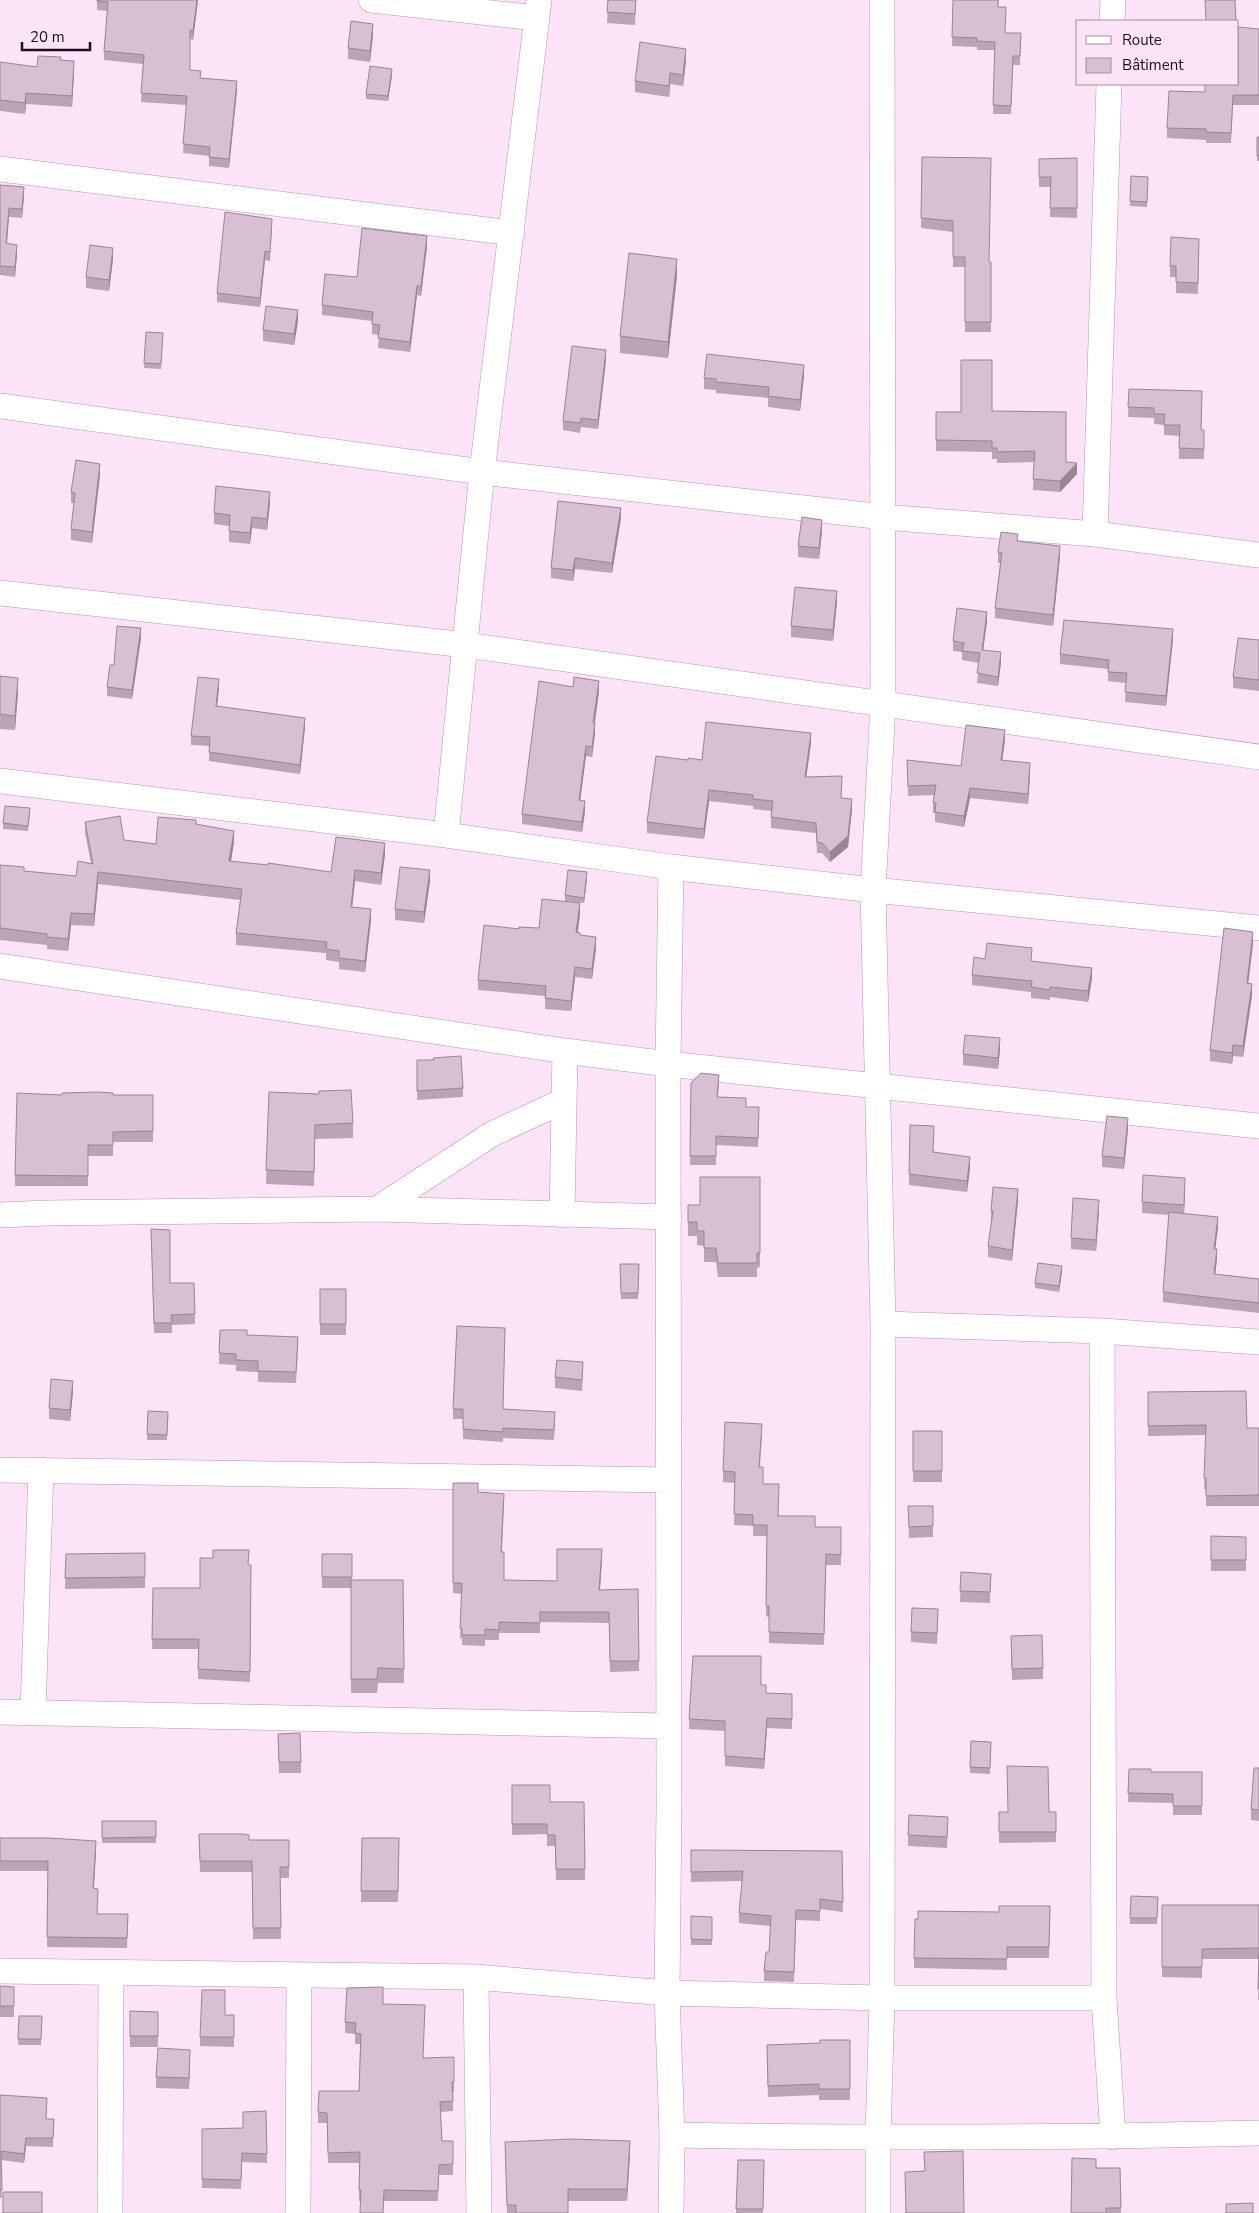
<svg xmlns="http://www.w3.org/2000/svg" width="1259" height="2213" font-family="'Nunito Sans',sans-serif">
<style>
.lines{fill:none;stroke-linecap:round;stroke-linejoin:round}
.minor-casing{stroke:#b29aad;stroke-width:26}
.minor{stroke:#fff;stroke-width:25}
.wall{fill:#baa4b5}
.shaded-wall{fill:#978694}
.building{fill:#d8bfd3;stroke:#978694}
</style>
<rect width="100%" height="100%" fill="#fde3f7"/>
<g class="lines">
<g class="minor-casing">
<path id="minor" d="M371,0L537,18
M1112,21L1113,0
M0,169L512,233
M0,406L482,472L884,517L1095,534L1259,555
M1095,534L1109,84
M0,593L466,645L1259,757
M0,781L446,835L671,867L873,890L1259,928
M446,835L482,472L539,0
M671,867L668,1064L669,1807L667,1993L672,2135L671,2213
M0,966L565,1051L668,1064L1259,1126
M377,1209L492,1134L563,1101
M0,1215L46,1213L377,1209L669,1217
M562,1215L565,1051
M883,1324L1102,1331L1259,1342
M1102,1331L1104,1998L1113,2137
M0,1470L669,1480
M0,1712L668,1726
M33,1713L41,1470
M0,1971L476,1977L667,1993L882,1998H1104
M476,1977L479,2213
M672,2135C868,2138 1063,2138 1259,2133
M110,2213L111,1973
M298,2213L299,1975
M878,2213V2138L882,1998L883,1324L873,890L883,705L882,0"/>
</g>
<use href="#minor" class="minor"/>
</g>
<path class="wall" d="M97,0H198L193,40L190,39V70L201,78L237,90L229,168L209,166V156L183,153L187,105L141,102L143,64L104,60V51L108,11L97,10Z
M608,0H636L635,25L607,23Z
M953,0H999L998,7L1005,33H1021L1020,65H1013L1011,114H993L995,50H977V47L952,46Z
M1259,29V105H1233L1231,143H1206V140L1167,138V128L1205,92Z
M373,35L370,62L348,59V48Z
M61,60L74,72L72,107L26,104L25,114L0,111V62L37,67Z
M686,60L683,86L670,84L669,97L635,92V81Z
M392,75L388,101L366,99V94Z
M1257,137H1259V161H1257Z
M922,157L989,262H991V332H965V267H953V232L921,228Z
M1077,158V218L1050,217L1051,187H1039V159Z
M1131,176L1148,177L1147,207L1130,206Z
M0,185L24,196L22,218L9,217L7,243L17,254L15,277L0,275Z
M272,228L270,261L265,260L260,307L217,302V293Z
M427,246L421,296L417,295L410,352L378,348L379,335L372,334V321L322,315V305L357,277Z
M1199,250L1198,294L1176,293V277H1170V266Z
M113,259L109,291L86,288V277Z
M677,275L668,358L620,353V336Z
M298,321L294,345L263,341V330Z
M146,332L163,333L161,369L144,368Z
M606,360L598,429L581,427L580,433L563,430V421Z
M804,376L800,411L768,407V398L716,393V390L704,389V378Z
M1129,389L1202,402L1201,430H1204V459H1179V436L1164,435V425L1154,424V418L1128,417Z
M992,411L1066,462L1077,474L1060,492L1033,490L1034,462L997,463V459H992V452L936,451V412Z
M100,475L92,543L71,540V529L74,503H71V492Z
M270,503L267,530L252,528L250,544L229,542V526L214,524V513Z
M621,518L612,573L575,569L573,581L551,578V568Z
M822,531L819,559L798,557V546Z
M1018,542L1060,556L1053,626L995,618V608L1000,563H998V552Z
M837,602L833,641L791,637V626Z
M987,621L983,650L1001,662L998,686L977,683L979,663L962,660V652L953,651V641Z
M141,638L132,699L107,696V687L114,665Z
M1173,639L1166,706L1125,702L1126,683L1108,681V669L1060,664V654Z
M1259,640V691L1233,688V677Z
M0,676L18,692L15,730L0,729Z
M219,688L217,706L305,727L300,774L209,761V746L191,745V736Z
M599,691L595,723V733L592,757L586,756L580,800L585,811L582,832L522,824V814Z
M1005,740L1002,760L1030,774L1028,804L970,798L964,827L935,822V813H933V802L934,795L908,796L907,760L961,766Z
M811,743L806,777L841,798L852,809L848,847L830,862L822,853H817L816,833L771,828V811L753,809V806L709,801L704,839L647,833V822L688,760H702Z
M30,814L28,831L3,829V823Z
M85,822L124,840L156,844L196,824L234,842L231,861L268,865L331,872L385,854L381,885L355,881L352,907L371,920L365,972L339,969V962L326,960V953L236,945V933L240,900L98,884L94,926L71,925L68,951L47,949V945L0,940V865L24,871L76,876L91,863L85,833Z
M587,878L584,903L565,901V895Z
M430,881L424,923L395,920V909Z
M580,914L578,932L580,935L596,948L592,979L575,977L571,1011L545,1009V996L478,990V980L519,929L539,928Z
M1253,943L1248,983L1252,995L1243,1057L1233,1056L1232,1064L1210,1061V1050Z
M985,959L1032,961L1092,978L1088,1002L1050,997V1000L1031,998V992L972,985V975Z
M1000,1049L998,1069L963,1065V1054Z
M417,1060L463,1088V1097L417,1100Z
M691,1083L719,1084L718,1097L746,1107L759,1116L758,1147L716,1145V1165H690Z
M269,1092L353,1123V1138L315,1139L314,1186L266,1184Z
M62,1095H153V1142H113V1156H88V1186H15V1175Z
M1128,1129L1124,1169L1102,1167V1156Z
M934,1152L970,1168L967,1192L909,1185V1174Z
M760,1177V1267L757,1268V1277H718L716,1262H704V1246L697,1245V1236H688V1205H700Z
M1185,1189L1184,1213L1218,1227L1215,1249L1217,1259L1215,1274L1259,1279V1313L1163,1302V1292L1169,1215L1142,1213V1202Z
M1018,1200L1012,1261L988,1257V1246L992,1222H991V1211Z
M1099,1211L1096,1251L1071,1249V1238Z
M151,1229L170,1283H194L195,1324L172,1325V1333H154Z
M620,1264H639L638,1299H621Z
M1062,1272L1059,1292L1035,1288V1283Z
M320,1289H346V1335H320Z
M220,1330L247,1335L298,1348L296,1383L258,1382V1372L236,1371V1365L219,1364Z
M583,1373L582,1391L555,1388V1377Z
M73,1392L70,1421L49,1419V1408Z
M1148,1392L1247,1428H1259V1506H1206V1489H1204L1206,1435L1148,1436Z
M453,1409H504L555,1422L554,1440L503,1438V1442L463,1439V1419H453Z
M148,1411L168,1412L167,1440H147Z
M913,1431H942V1482H913Z
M762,1435L760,1467L763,1484L779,1516L815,1527H841V1565H826L824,1645L769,1643V1617L766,1616L767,1536H753V1526L734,1525L735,1483L723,1482V1471Z
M453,1483L478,1492L504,1505L502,1552L504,1580L557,1581L602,1560L600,1590L638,1589L639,1671L610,1672L609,1623L540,1622V1633H499V1640H485V1646L462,1645V1638L460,1639L462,1594L453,1593Z
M908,1506H933V1537L909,1538Z
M1211,1536L1246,1537V1571H1211Z
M145,1553V1588L65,1589L66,1554Z
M322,1554H352V1580H403L404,1683H378L377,1693H351V1588H322Z
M249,1565H251L250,1682L198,1679V1649H152L153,1588H200Z
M961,1572L991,1574L990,1603L960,1602Z
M938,1620L937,1644L911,1642V1632Z
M1011,1647L1043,1668V1679L1012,1680Z
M761,1685L766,1693L792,1694V1729L767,1728L764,1769L725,1766V1731L689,1729V1719Z
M278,1734L301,1762V1773H279Z
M971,1741L991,1742L990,1774L970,1773Z
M1259,1768V1821L1251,1820V1809Z
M1129,1769L1151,1772H1202V1815H1173V1803L1128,1802Z
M512,1785L550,1802H584L585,1880H556L555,1846H547V1834L512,1835Z
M999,1812H1056V1842L999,1843Z
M102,1821H156V1843H102Z
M948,1828L947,1848L908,1846V1835Z
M199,1834L249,1840H289V1878H280L281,1939H253L252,1872H200Z
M0,1838L96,1851L94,1888L97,1914H128L127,1948L47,1947L48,1871H0Z
M362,1838H399L398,1902H361Z
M691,1850L842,1851L843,1912L820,1909V1921L796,1920L794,1982L764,1981V1971L769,1952L770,1926L739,1923V1913L742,1881L691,1882Z
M1131,1896L1158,1897L1157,1924H1130Z
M1162,1905H1259V2000H1258L1259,1959H1202V1978L1162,1977Z
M1050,1906L1049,1958H1007V1970L914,1968V1958L999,1912Z
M691,1916L712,1917V1945H691Z
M0,1986L14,1987V2017H0Z
M383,2004L424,2058L454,2057V2092H453V2111L440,2112L442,2141H453V2175H439L438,2201H359V2163H328L327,2123H318V2112L359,2091L360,2044H355V2034L345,2033V2022Z
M130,2011L158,2012V2047H130Z
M225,2015H234V2047L200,2046V2037Z
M19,2016H42L41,2045H18Z
M850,2040V2100H819V2095L768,2097L767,2056L820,2043Z
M190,2061L189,2089L156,2088V2077Z
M0,2095L47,2119H54L53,2147L26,2146L24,2163L1,2160L2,2198H0Z
M266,2111L267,2163L242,2162L241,2189L202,2188V2129L243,2128V2112Z
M505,2142L630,2153L627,2201H568V2213H507Z
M738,2160H764L763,2213H736Z
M1096,2168H1120L1121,2213H1071Z"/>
<path class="shaded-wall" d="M197,0H198L193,40V31Z
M373,24V35L370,62V51Z
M686,49V60L683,86V75Z
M74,61V72L72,107V96Z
M392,69V75L388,101V96Z
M670,73V84L669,97V86Z
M237,81V90L229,168V159Z
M26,93V104L25,114V103Z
M24,187V196L22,218V209Z
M9,208V217L6,253V243Z
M427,236V246L421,296V286Z
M17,245V254L15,277V267Z
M113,248V259L109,291V280Z
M265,251V260L260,307V298Z
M677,259V275L668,358V342Z
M417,286V295L410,352V342Z
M298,310V321L294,345V334Z
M606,350V360L598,429V420Z
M804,365V376L800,411V400Z
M1077,463V474L1060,492V481Z
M100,464V475L92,543V532Z
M270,492V503L267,530V519Z
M621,508V518L612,573V563Z
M252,517V528L250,544V533Z
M822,520V531L819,559V548Z
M1060,546V556L1053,626V615Z
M575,558V569L573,581V570Z
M837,591V602L833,641V630Z
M987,612V621L982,659V650Z
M141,628V638L132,699V690Z
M1173,629V639L1166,706V696Z
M1001,652V662L998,686V677Z
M18,678V692L15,730V716Z
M219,679V688L216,715V706Z
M599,681V691L593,733V723Z
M305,718V727L300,774V765Z
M595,723V733L592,757V747Z
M1005,730V740L1001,770V760Z
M811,733V743L805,787V777Z
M586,746V756L579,810V800Z
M1030,763V774L1028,804V794Z
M970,788V798L964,827V816Z
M709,790V801L704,839V829Z
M852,799V809L848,847L830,862V852Z
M585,801V811L582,832V822Z
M234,831V842L229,872V861Z
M385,843V854L381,885V873Z
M355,870V881L351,918V907Z
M430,870V881L424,923V912Z
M98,872V884L94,926V914Z
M587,872V878L584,903V898Z
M580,903V914L576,943V932Z
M371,909V920L365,972V961Z
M71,913V925L68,951V939Z
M1253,932V943L1247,994V983Z
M596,937V948L592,979V969Z
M575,967V977L571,1011V1001Z
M1092,968V978L1088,1002V991Z
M1252,984V995L1243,1057V1046Z
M1000,1038V1049L998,1069V1058Z
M1233,1045V1056L1232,1064V1053Z
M1128,1118V1129L1124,1169V1158Z
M970,1157V1168L967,1192V1181Z
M1185,1178V1189L1184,1216V1205Z
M1018,1189V1200L1012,1261V1250Z
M1099,1200V1211L1096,1251V1240Z
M1218,1217V1227L1214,1259V1249Z
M1217,1249V1259L1214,1284V1274Z
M1062,1266V1272L1059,1292V1286Z
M73,1381V1392L70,1421V1410Z
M602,1549V1560L599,1601V1590Z
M767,1718V1728L764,1769V1759Z
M96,1841V1851L93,1898V1888Z
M190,2050V2061L189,2089V2078Z
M26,2138V2146L24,2163V2154Z
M630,2141V2153L627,2201V2189Z"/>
<path class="building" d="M97,0H197L193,31L190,30V70L201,71L200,78L237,81L229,159L209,157L210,147L183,144L187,96L141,93L144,55L104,51L108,2L97,1Z
M608,0H636L635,14L607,12Z
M953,0H998V7H1006L1005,33H1021L1020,56H1013L1011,106L993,105L995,42L977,41V38L952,37Z
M1205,0H1235L1236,21H1206Z
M351,21L373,24L370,51L348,48Z
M1238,27L1259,29V95H1233L1231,133L1206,132V129L1167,128L1169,91L1205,92V84H1238Z
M640,42L686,49L683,75L670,73L669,86L635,81Z
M38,56L61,57L60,60L74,61L72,96L26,93L25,103L0,100V62L37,67Z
M370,66L392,69L388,96L366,94Z
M1257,137H1259V156H1257Z
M922,157L991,158L989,262H991V322H965V257H953V221L921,218Z
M1077,158V208H1050L1051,177H1039V159Z
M1131,176L1148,177L1147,202L1130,201Z
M0,185L24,187L22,209L9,208L6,243L17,245L15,267L0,266Z
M225,212L272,219L270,252L265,251L260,298L217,293Z
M362,228L427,236L421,286H417L410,342L378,338L380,325L372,324L373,312L322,305L325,274L357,277Z
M1171,237L1199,239L1198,283L1176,282V266H1170Z
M90,245L113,248L109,280L86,277Z
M629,253L677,259L668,342L620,336Z
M266,306L298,310L294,334L263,330Z
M146,332L163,333L161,364L144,363Z
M572,346L606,350L598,420L581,418L580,423L563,421Z
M707,354L804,365L800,400L768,396L769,387L716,382V379L704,378Z
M961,360H992V411L1066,412V462L1077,463L1060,481L1033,479L1035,451L997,452V448H992V441L936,440V412H961Z
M1129,389L1202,391L1201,430H1204V449L1179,448L1180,425H1164L1165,414H1154V408L1128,407Z
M76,460L100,464L92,532L71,529L75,493L71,492Z
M216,486L270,492L267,519L252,517L250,533L229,531L230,515L214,513Z
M558,501L621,508L612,563L575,558L573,570L551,568Z
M802,517L822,520L819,548L798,546Z
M1001,532L1018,534L1017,541L1060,546L1053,615L995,608L1002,553L998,552Z
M795,587L837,591L833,630L791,626Z
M957,608L987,612L982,650L1001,652L998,677L977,673L980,653L962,651L964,643L953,641Z
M1064,620L1173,629L1166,696L1125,692L1127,673L1108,672L1109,660L1060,654Z
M117,626L141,628L132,690L107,687L110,665H114Z
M1238,638L1259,640V680L1233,677Z
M0,676L18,678L15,716L0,714Z
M198,677L219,679L216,706L305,718L300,765L209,752L210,737L191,736Z
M574,677L599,681L593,723H595L592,747L586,746L579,800L585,801L582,822L522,814L539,681L573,687Z
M706,722L811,733L805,777L842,776L841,798L852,799L848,836L830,852L822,843L817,842L816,823L771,817L773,801L753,799V795L709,790L704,829L647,822L656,756L688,760V758L702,760Z
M966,725L1005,730L1001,760L1030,763L1028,794L970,788L964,816L935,812L936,803L933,802L936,785L908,786L907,760L961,766Z
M5,806L30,808L28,826L3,823Z
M120,816L124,840L156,844L158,817L196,820V824L234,831L229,861L268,865V863L331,872L336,837L385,843L381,873L355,870L351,907L371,909L365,961L339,958V951L326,949L327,942L236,933L242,889L98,872L94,914L71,913L68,939L47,937V934L0,928V865L24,867V871L76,876L78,861L93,864L85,822Z
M400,867L430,870L424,912L395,909Z
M568,870L587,872L584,898L565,895Z
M542,899L580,903L576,932L580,933V935L596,937L592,969L575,967L571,1001L545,998L546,986L478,980L484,925L519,929V927L539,928Z
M1224,928L1253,932L1247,983L1252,984L1243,1046L1233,1045L1232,1053L1210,1050Z
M987,943L1032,948L1031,961L1092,968L1088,991L1050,987V990L1031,987L1032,981L972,975L974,957L985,959Z
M965,1035L1000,1038L998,1058L963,1054Z
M461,1056L463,1088L417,1091V1060H434L433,1058Z
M701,1073L719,1075L717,1097L746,1098V1107H759L758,1138L716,1136V1156H690L691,1083Z
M351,1090L353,1123L315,1125L314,1172L266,1170L269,1092L319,1094V1091Z
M97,1092L113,1093V1095H153V1131L113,1132V1145H88V1176L15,1175L17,1093L62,1095V1093Z
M1107,1116L1128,1118L1124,1158L1102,1156Z
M910,1125L934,1126L933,1152L970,1157L967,1181L909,1174Z
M1143,1175L1185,1178L1184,1205L1142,1202Z
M700,1177H760V1253H757V1263H718L716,1248H704V1231H697V1222H688V1205H700Z
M993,1187L1018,1189L1012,1250L988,1246L993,1211H991Z
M1073,1198L1099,1200L1096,1240L1071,1238Z
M1169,1212L1218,1217L1214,1249H1217L1214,1274L1259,1279V1303L1163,1292Z
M151,1229L170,1230V1283H194L195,1314L171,1315L172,1323H154Z
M1038,1263L1062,1266L1059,1286L1035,1283Z
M620,1264H639L638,1293H621Z
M320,1289H346V1324H320Z
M457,1326L505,1328L503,1409L555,1412L554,1430L503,1428V1432L463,1429V1409H453Z
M220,1330H247V1335L298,1337L296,1372L258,1371V1361L236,1360V1354L219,1353Z
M557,1360L583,1362L582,1380L555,1377Z
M51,1379L73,1381L70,1410L49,1408Z
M1246,1391L1247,1428H1259V1495L1206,1496V1478H1204L1206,1425L1148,1426V1392Z
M148,1411L168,1412L167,1435L147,1434Z
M725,1422L762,1424L759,1467H763V1484H779L778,1516H815V1527H841V1555L826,1554L824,1634L769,1632V1606H766L767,1525H753V1515L734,1514L735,1472L723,1471Z
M913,1431H942V1471H913Z
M453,1483H478V1492L504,1494L501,1552H504V1580L557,1581V1549H602L599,1590L638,1589L639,1661H610L609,1612H540V1623L499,1622V1630L485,1629V1635H462V1628H460L462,1583H453Z
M908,1506H933V1526L909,1527Z
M1211,1536L1246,1537V1560H1211Z
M213,1550H249L248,1565H251L250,1672L198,1669L199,1639H152L153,1588H200V1558H213Z
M145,1553V1577L65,1578L66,1554Z
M322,1554H352V1577H322Z
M961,1572L991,1574L990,1592L960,1591Z
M351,1580H403L404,1669L378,1668L377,1679H351Z
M912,1608L938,1609L937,1633L911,1632Z
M1042,1635L1043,1668L1012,1669L1011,1636Z
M693,1656H761V1685H766V1693L792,1694V1719L767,1718L764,1759L725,1756V1721L689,1719Z
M300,1733L301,1762H279L278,1734Z
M971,1741L991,1742L990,1768L970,1767Z
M1007,1766L1048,1767L1049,1812H1056V1832H999V1812H1008Z
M1254,1768H1259V1810L1251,1809Z
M1129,1769H1151V1772H1202V1806H1173V1794L1128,1793Z
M512,1785H550V1802H584L585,1869H556L555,1835H547V1824H512Z
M909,1815L948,1817L947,1837L908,1835Z
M102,1821H156V1837L102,1838Z
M199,1834H243L249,1835V1840H289V1867H280L281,1928H253L252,1861H200Z
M0,1838H49L96,1841L93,1888L98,1889L97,1914H128L127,1938L47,1937L48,1861H0Z
M362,1838H399L398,1891H361Z
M691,1850L842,1851L843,1902L820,1899V1911L796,1910L794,1972L764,1971L766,1952H769L771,1916L739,1913L743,1871L691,1872Z
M1131,1896L1158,1897L1157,1918H1130Z
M1162,1905H1259V1948L1202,1949V1967H1162Z
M999,1906H1050L1049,1947H1007V1959L914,1958L915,1919H918V1911L999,1912Z
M691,1916L712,1917V1940L691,1939Z
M1259,1951V1989H1258Z
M0,1986L14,1987V2006H0Z
M383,1987V2004L425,2005L423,2058L454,2057V2082H452L453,2101L440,2102L442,2141H453V2164L439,2165L438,2191L384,2190L383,2213H360L361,2190H359L360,2152L328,2153L327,2113L318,2112L319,2091H359L361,2034L355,2033L356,2023L345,2022L347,1988Z
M202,1990H225V2015H234V2037H200Z
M130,2011L158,2012V2036H130Z
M19,2016H42L41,2039H18Z
M820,2040H850V2089H819V2084L768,2086L767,2045L820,2043Z
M158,2048L190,2050L189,2078L156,2077Z
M0,2095L47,2098L46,2119H54L53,2138H26L24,2154L1,2151L2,2190H0Z
M266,2111L267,2154L242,2153L241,2180L202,2179V2129L243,2128V2112Z
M571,2139L630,2141L627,2189H568V2213H516V2205H507L505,2142Z
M963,2151L964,2213H906L905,2172L925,2171L924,2152Z
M1072,2158L1096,2159V2168H1120L1121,2208H1106V2213H1071Z
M738,2160H764L763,2209H736Z
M3,2192H42V2213H3Z
M1253,2203V2213H1226V2204Z"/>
<rect x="1076" y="20" width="162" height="65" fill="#fde3f7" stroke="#a28f9e"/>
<rect x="1086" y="36" width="25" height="8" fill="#ffffff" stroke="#a28f9e"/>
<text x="1122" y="45" font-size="15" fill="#191118">Route</text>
<rect x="1086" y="58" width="25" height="15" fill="#d8bfd3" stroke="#a28f9e"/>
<text x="1122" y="70" font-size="15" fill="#191118">Bâtiment</text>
<path d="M22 42v8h68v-8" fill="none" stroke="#191118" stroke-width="2.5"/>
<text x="30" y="42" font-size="15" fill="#191118" stroke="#fde3f7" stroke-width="4" paint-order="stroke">20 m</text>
</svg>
